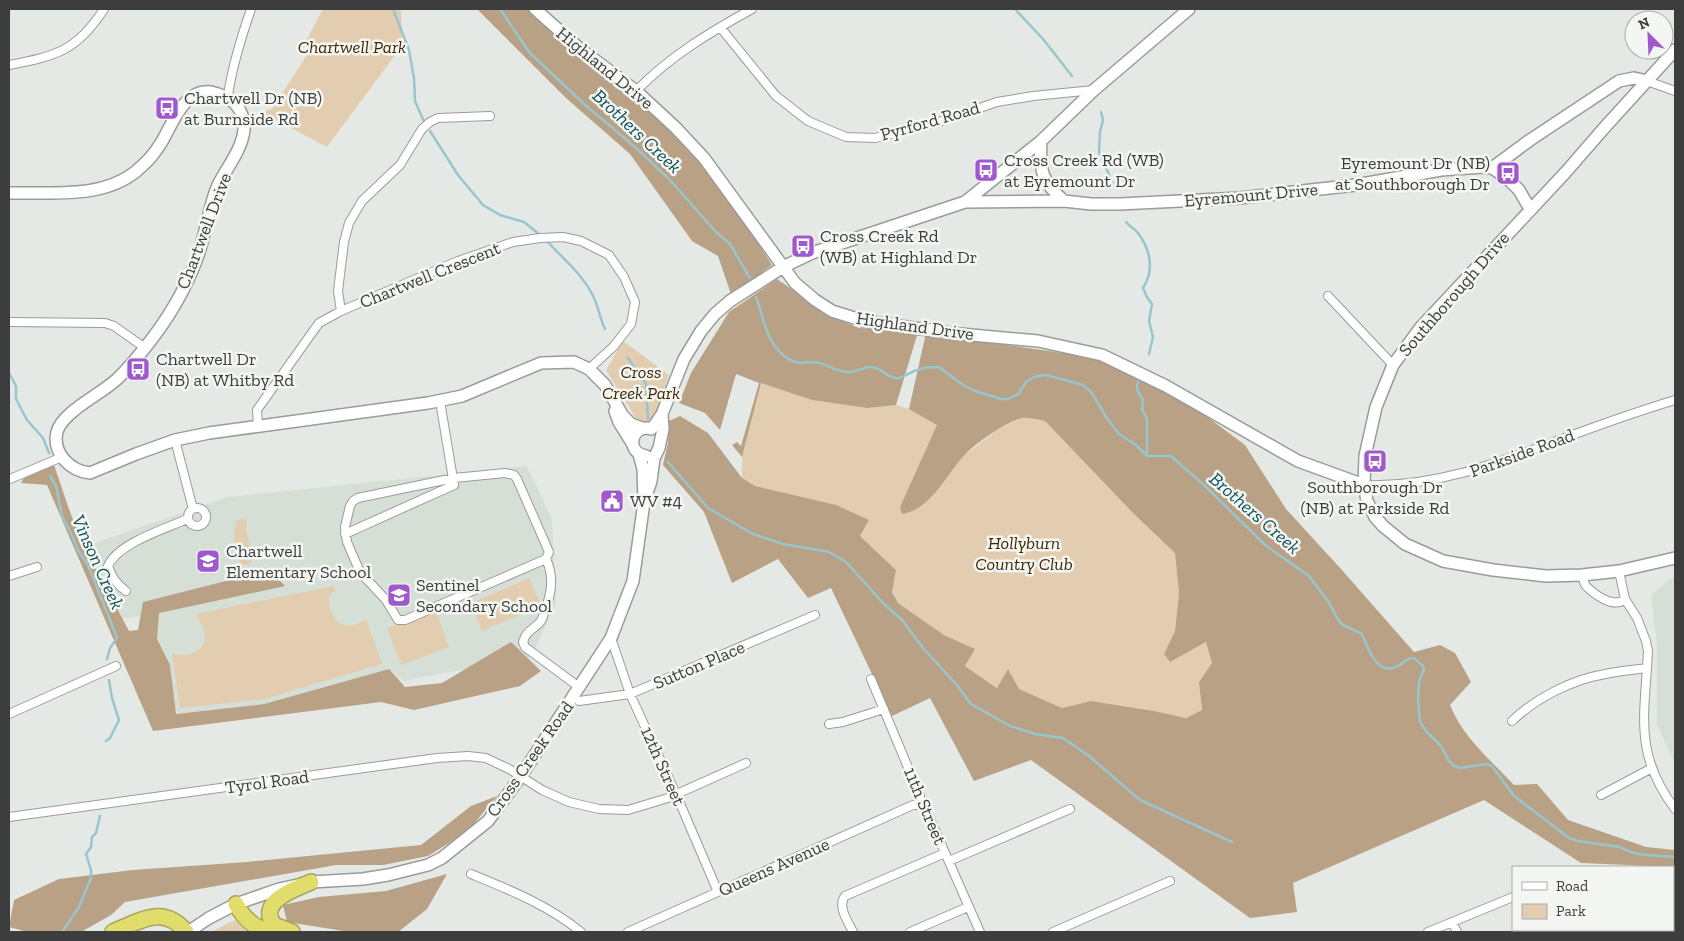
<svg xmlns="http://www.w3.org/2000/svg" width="1684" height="941" font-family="'Zilla Slab',serif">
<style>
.built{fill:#d6dfd5}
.green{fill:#e3cdb1}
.forest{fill:#b8a184}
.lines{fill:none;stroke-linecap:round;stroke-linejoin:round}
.stream{stroke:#99c6cd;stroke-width:2.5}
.street-casing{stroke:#999c99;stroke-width:10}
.secondary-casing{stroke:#999c99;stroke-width:14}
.highway-casing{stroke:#a7a55c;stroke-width:18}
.street{stroke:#fff;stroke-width:8}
.secondary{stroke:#fff;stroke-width:11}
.highway{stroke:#e0dd6d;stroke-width:15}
.labels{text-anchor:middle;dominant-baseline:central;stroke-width:5;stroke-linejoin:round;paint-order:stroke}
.park-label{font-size:18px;font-style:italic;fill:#3f2700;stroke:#f3f6f2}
.street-label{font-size:18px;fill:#3c3d3c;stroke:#f3f6f2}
.poi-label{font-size:18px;fill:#3c3d3c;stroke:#f3f6f2;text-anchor:start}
.water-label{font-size:19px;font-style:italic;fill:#0f5059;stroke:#f3f6f2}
</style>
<rect width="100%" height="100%" fill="#e5e9e5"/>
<path class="built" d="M527,466L552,519L556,604L531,657L403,681L389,669L264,704L175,714L170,665L157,639L159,613L116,620L83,547L228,497Z
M1675,575V764L1657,725V646L1651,595Z"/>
<path class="green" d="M323,9H401L402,51L395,55L327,147L272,118L261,122L258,114L272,109L312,47L307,39Z
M623,341L669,375L652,423H639L606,370Z
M761,382L812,400L867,408L896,405L909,409L938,425L900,507L931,497L962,457L998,429L1024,417L1045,421L1134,514L1175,553L1179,593L1175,631L1164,654L1170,662L1206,642L1212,663L1199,682L1202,710L1186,718L1154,711L1091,701L1062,708L1019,689L998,688L965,666L975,649L944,635L898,603L892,592L896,570L860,536L869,520L755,486L742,478V457Z
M242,518L247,520L246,531L253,556L251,563L240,566L235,544L234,531L236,521Z
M529,578L541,606L482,631L472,607L474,602Z
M334,586L335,591L329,596C328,611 336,629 355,625C358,624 363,621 366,619L382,664L265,699L180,708L172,653C185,658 205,654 205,636C205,629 199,621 196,614Z
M435,609L449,647L401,665L387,628Z
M239,918L257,932H211Z"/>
<path class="forest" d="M477,9H530L544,25L662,123L700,163L749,229L772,265L731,294L718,256L692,241L630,154L566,98Z
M777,279L832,317L859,328L918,332L896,405L867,408L812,400L761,383L742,457L732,445L737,442L741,446L759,383L736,374L720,430L705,413L679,403L691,373L729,312Z
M926,333L1069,354L1117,364L1202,413L1245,445L1286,509L1341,569L1414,652L1440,645L1455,653L1471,682L1450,705C1463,738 1491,760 1514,785L1537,784L1568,820L1646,847L1675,850V869H1673V867L1581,863L1484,800L1293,883L1297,912L1250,918L1031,760L974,781L930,698L892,716L831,588L808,598L778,559L732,583L704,512L663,465L668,443L669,421L680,416L708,433L742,478L755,486L836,505L869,520L860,536L896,570L892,592L898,603L944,635L975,649L965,666L997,688L1008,669L1019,689L1062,708L1091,701L1154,711L1186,718L1202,710L1199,682L1212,663L1206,642L1170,662L1164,654L1175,631L1179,593L1175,553L1134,514L1045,421C1038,420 1029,417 1022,418C1004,423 974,444 962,458C944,478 931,509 902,514L900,507L937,425L909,409Z
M54,465C62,487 68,510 78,531C93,566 112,598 129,631L138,630L143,602L270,570L285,586L159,613L157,639L170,665L176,714L264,704L389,669L405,687L442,683L511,642L541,671L520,686L414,710L381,702L153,731L47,485L21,483L24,478Z
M497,796L467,832L428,856L383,865H336L125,902L111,915L81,932H28L9,927L14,900L59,879L133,870L247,862L421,845L471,806Z
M447,874L427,909L398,932H350L287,922L283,905L319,897L386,891Z"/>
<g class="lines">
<path class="stream" d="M393,9L409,50L414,78L415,101L425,124
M500,9L529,52L584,104L635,147L669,179L716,232L730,244L750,278
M1015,9L1043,39L1072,76
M1101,112L1103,120L1100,132L1099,152L1115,188
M430,131L458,175L483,205L500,215L524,222L539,234
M1126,222C1130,227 1134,228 1138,233C1150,249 1155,270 1143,288L1147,297L1152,304L1149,321L1153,337L1149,354
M546,240C561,257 580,272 591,292C598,303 599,317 605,329
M756,297C762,311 763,326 771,340C777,351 788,362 800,363C807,363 813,361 820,363C829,366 838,372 849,372C856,372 863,367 871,367C882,367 888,380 899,378C905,376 911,372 917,370C924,367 932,367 939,367L963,385L975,391L1001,399H1008L1018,394L1027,381L1034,377L1046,375L1083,385L1092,393L1106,417L1119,434L1136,445L1147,456H1171L1205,486L1265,545L1309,576L1328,601L1339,621L1343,625L1362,634C1367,646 1377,678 1398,666C1404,663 1406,658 1414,658L1423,666L1424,669L1419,682L1418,701L1420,722L1426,731L1441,746L1449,761L1454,766L1460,768L1486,764L1492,766L1514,796L1569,838L1578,841L1620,847C1635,857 1657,855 1675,857
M628,358L646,384L648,419
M9,373L16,386V399L27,420L43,438L49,453
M1139,379C1135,390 1137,391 1143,399L1142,409L1147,419V456
M668,462L708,508L739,526L753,534L783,544L829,552L846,562L883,603L903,621L923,648L956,684L971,704L1010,726L1035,734L1063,738L1089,756L1140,800L1232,842
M50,476L56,486L62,516L70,531L78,550L88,565L116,635L117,638L110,648L107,659
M106,741L110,738L119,720L112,698L109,680
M62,932L79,907L91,878V870L86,854L91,847L92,837L96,833L100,816"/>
<g class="street-casing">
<path id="street" d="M720,27L776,96L808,121L846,137L875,138L936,123L997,102L1033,96L1094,90
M9,65C56,56 77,51 104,9
M1647,81L1675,91
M636,91C669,57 710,32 752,9
M228,96C232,66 241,38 251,9
M1328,296L1393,365
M341,311L338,291L344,242L349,223L362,201L400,165L422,129L430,122L438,118L490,116
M9,322L105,323L114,326L145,348
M258,426L257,410L319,323L341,311L458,261L513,242L540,238L563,237L581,241L609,255L624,277L635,302L631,324L614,346L589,369
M175,440L193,509
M505,473L514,475L517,479L549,552L546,559L405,620H398L386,600L360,572L347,542L345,527L350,506L353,501L358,498L454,478Z
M10,479L62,457
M1364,485C1436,488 1500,462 1567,437C1602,424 1639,411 1675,400
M188 517a9 9 0 1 1 18 0a9 9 0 1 1-18 0Z
M345,534L454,485L440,401
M546,559C554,576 552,592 545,610C544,613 543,618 541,621C535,629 526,630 523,642L525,647L579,687
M1619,571L1625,599L1637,618L1646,641L1648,651C1645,715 1633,753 1675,809
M1582,575C1583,579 1584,583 1586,586C1595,595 1614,609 1625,599
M9,576L37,567
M126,591C116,584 112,577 108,566C118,543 165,529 187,519
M611,638L630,694L676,794L718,892
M871,679L920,796L921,805L927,812L980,932
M579,701L630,694L815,615
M9,714L116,666
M1512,721C1536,698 1571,680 1605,674C1619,671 1633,670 1647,668
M829,724L843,722L884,709
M1601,795L1652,768
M9,817L437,758L468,756L486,758L511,770L542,790L569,802L599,809L628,810L668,798L746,763
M949,861L1070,809
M471,874C510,890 548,905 581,932
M1452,922L1457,932
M1643,930L1644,932
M628,932L913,805H921
M853,932C848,922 837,906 845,896L945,853
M910,932L968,907
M1053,932L1170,881
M1428,932L1513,897
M1671,932L1675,931"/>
</g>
<g class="secondary-casing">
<path id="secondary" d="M535,9L579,48L636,91L676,128L704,158L795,283L815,300L832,311L864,321L950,333L1038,341L1102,355L1166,386L1298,461L1364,485
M1675,50L1605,127L1565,173L1421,327L1393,365L1376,407L1365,456L1364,485L1367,501L1375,517L1383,526L1405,544L1443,561L1493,570L1546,576L1582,575L1619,571L1675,558
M1041,141C1039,170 1042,182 1064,201
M1492,168L1530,140L1619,81L1634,78L1647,81
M9,193C53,192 108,200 142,166C149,160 156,151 161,143C172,125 184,88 211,92C229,96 241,104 244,123C246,145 227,167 218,185C208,208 206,235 197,258C185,291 166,322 144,349C135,360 126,371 116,380C101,394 62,412 57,432C52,453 70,471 90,473L136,454L175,440L209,433L428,403L462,396L541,363L574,362L589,369L605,385L623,416L631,424L642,428
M965,202L1041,141L1094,90L1189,9
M615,411L619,422L632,443
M651,429L654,426L662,414L684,359L701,331L715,314L730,301L783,267L812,253L965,202L1064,201L1091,204H1120L1240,198L1356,185L1441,170L1482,167L1492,168L1507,178L1519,190L1530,209
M646,456C627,453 629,428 648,428
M647,493L651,481L654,458L659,448L663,429L662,415
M188,932L209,918L236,904L279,889L311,882L363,879L388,875L428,865L442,858L488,821L521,776L611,638L633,581L644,502L643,469L639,454"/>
</g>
<g class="highway-casing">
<path id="highway" d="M236,904C244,919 254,928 271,932
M113,932C140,921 164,904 186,932
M292,932L274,925C257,901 295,889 311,882"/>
</g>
<use href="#street" class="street"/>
<use href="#secondary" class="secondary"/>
<use href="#highway" class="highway"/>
</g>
<defs>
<g id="bus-square" transform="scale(1.25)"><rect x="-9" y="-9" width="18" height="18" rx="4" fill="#9f59cd" stroke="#f3f6f2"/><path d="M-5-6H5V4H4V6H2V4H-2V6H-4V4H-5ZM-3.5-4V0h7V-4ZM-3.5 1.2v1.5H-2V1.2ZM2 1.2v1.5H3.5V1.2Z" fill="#fff"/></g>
<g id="civic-square" transform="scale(1.25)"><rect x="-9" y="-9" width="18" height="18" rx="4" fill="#9f59cd" stroke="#f3f6f2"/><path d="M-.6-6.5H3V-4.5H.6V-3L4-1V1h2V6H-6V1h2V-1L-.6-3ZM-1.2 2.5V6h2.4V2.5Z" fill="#fff"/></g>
<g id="school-square" transform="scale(1.25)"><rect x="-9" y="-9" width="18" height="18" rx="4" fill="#9f59cd" stroke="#f3f6f2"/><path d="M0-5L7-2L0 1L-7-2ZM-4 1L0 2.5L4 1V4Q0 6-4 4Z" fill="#fff"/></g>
</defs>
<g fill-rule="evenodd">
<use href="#bus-square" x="167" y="108"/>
<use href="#bus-square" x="986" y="170"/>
<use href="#bus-square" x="1508" y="173"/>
<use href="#bus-square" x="803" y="246"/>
<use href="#bus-square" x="138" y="369"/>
<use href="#bus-square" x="1375" y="461"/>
<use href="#civic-square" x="612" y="501"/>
<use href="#school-square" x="208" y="561"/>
<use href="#school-square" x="399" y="595"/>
</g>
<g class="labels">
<g class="park-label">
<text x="352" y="47">Chartwell Park</text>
<text x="641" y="372">Cross<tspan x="641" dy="21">Creek Park</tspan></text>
<text x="1024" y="543">Hollyburn<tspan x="1024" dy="21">Country Club</tspan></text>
</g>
<g class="street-label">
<text transform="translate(605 68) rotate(39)">Highland Drive</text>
<text transform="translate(930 121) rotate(-16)">Pyrford Road</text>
<text transform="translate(1251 195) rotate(-5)">Eyremount Drive</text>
<text transform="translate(204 231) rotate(-69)">Chartwell Drive</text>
<text transform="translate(430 275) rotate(-22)">Chartwell Crescent</text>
<text transform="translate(1454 294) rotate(-49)">Southborough Drive</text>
<text transform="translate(915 326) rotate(8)">Highland Drive</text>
<text transform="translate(1522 453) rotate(-20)">Parkside Road</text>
<text transform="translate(699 665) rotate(-23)">Sutton Place</text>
<text transform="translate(530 759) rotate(-55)">Cross Creek Road</text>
<text transform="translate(663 766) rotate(66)">12th Street</text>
<text transform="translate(267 782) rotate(-8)">Tyrol Road</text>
<text transform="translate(925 806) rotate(67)">11th Street</text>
<text transform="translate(774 867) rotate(-24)">Queens Avenue</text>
</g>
<g class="poi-label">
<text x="184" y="98">Chartwell Dr (NB)<tspan x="184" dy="21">at Burnside Rd</tspan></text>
<text x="1004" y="160">Cross Creek Rd (WB)<tspan x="1004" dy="21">at Eyremount Dr</tspan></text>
<text x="1490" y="163" text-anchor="end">Eyremount Dr (NB)<tspan x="1490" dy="21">at Southborough Dr</tspan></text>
<text x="820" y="236">Cross Creek Rd<tspan x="820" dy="21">(WB) at Highland Dr</tspan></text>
<text x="156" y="359">Chartwell Dr<tspan x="156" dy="21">(NB) at Whitby Rd</tspan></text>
<text x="1375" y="487" text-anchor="middle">Southborough Dr<tspan x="1375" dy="21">(NB) at Parkside Rd</tspan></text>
<text x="630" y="501">WV #4</text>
<text x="226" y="551">Chartwell<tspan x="226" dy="21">Elementary School</tspan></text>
<text x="416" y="585">Sentinel<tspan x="416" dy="21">Secondary School</tspan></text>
</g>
<g class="water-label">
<text transform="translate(637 131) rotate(43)">Brothers Creek</text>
<text transform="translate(1255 513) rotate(41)">Brothers Creek</text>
<text transform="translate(98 562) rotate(66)">Vinson Creek</text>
</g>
</g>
<rect width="1684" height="941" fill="none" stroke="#3c3d3c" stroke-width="20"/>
<rect x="1512" y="866" width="162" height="65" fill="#f3f6f2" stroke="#aaaca9"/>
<rect x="1522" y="882" width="25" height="8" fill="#ffffff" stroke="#aaaca9"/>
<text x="1556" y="891" font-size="15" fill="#3c3d3c">Road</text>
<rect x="1522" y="904" width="25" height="15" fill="#e3cdb1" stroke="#aaaca9"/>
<text x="1556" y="916" font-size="15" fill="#3c3d3c">Park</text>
<g transform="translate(1649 35) rotate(336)"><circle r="24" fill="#f3f6f2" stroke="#aaaca9"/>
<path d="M0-4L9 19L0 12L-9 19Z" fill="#9f59cd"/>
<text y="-8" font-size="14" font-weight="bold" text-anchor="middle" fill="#3c3d3c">N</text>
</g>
</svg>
